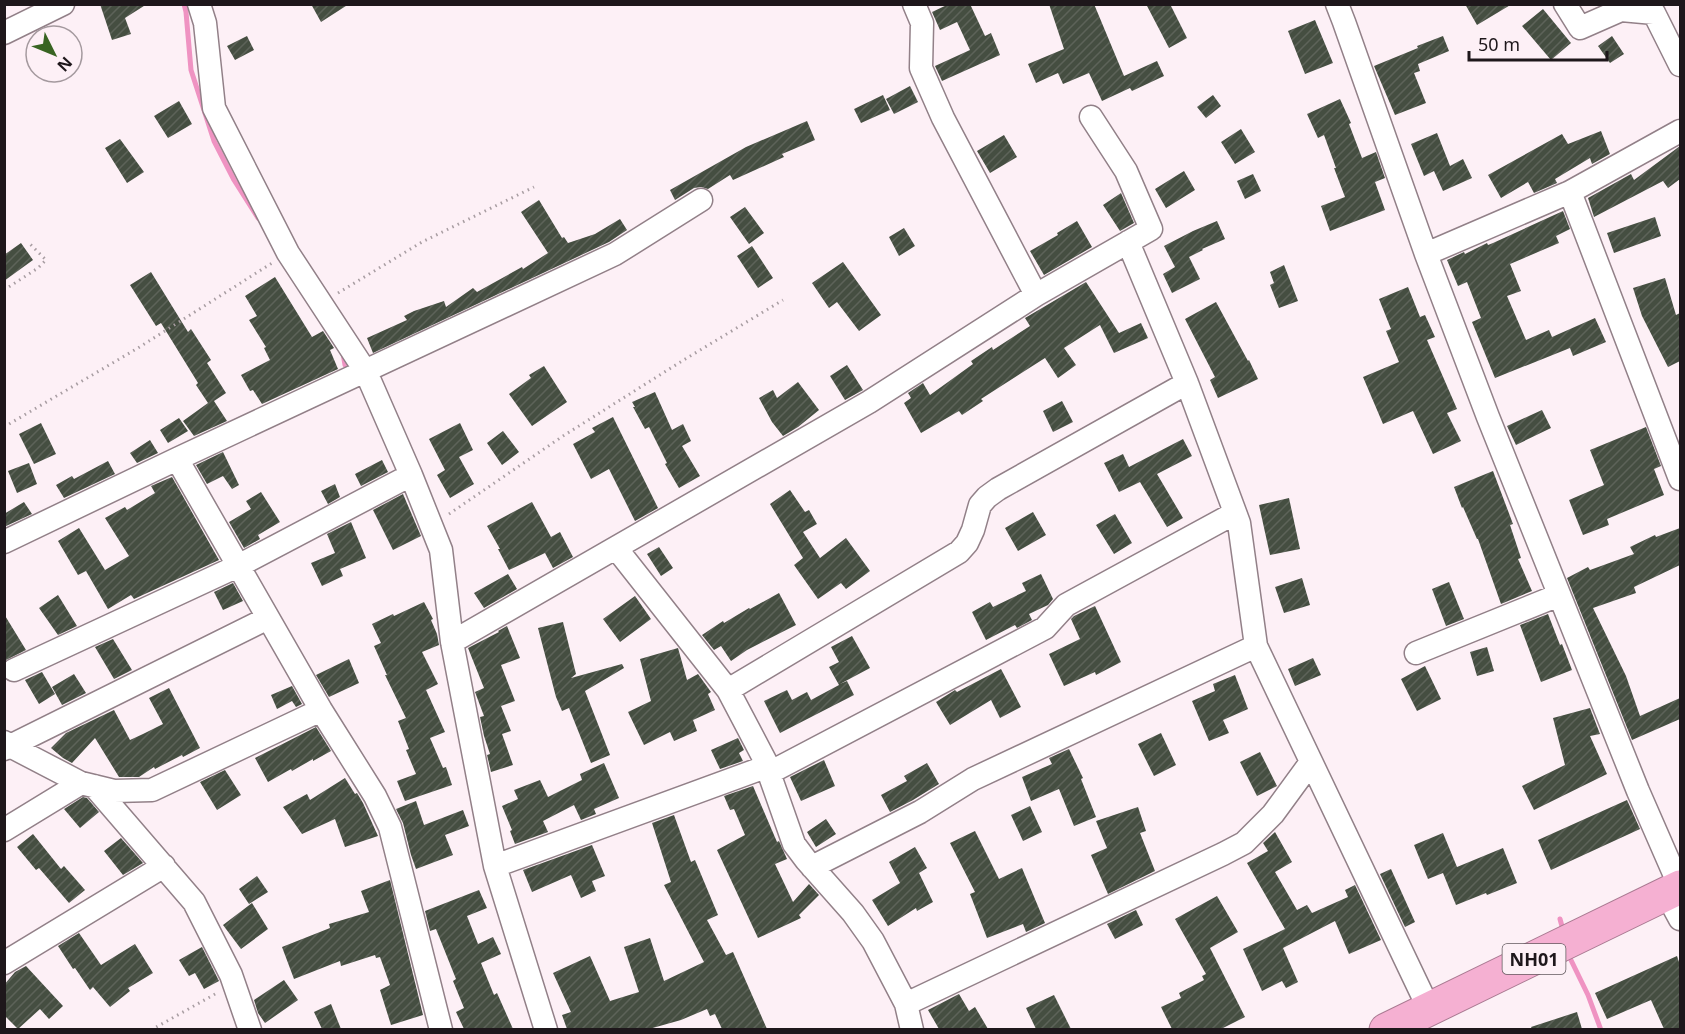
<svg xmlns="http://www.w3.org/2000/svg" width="1685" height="1034" font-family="'Noto Sans',sans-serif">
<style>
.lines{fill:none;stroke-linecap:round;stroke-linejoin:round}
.stream{stroke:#ef93c2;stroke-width:5}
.building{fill:url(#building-hatch)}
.minor-casing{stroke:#928088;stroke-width:25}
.highway-casing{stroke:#aa7a92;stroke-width:35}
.path{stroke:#a89da2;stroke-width:3;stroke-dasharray:1.5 4.5;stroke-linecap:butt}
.minor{stroke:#fff;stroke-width:22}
.highway{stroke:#f5b0d2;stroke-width:33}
.labels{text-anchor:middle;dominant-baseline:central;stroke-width:6;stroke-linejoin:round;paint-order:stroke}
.shield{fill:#fdf0f6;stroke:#61585d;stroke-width:1.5}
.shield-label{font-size:18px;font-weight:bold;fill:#1e171b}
</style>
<defs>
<pattern id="building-hatch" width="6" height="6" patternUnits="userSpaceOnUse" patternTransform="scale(1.5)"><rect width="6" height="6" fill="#454e41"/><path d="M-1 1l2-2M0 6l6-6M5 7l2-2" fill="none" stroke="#5d6359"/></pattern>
</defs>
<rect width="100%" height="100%" fill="#fdf0f6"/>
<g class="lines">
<path class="stream" d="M184,4L186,12L191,70L214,141L234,180L258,218
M343,353L345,365
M1560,919L1563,930
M1568,954L1588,995L1601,1030"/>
</g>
<path class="building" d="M100,4H147L125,18L131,34L112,40Z
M311,4H349L321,22Z
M949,4H970L985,36L991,33L1000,55L942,81L935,66L970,50L957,22L940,30L932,12Z
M1049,4H1094L1124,76L1157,61L1164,76L1132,91L1130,88L1102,101L1089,73L1063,84L1058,73L1036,83L1028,64L1064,49Z
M1146,4H1170L1187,38L1169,48Z
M1465,4H1512L1477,25Z
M1543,9L1571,43L1551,60L1522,26Z
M1315,20L1333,63L1305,74L1288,31Z
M247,36L254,50L235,60L227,46Z
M1443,36L1449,51L1418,64L1420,71L1414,73L1426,103L1395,115L1374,66L1418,48L1417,46Z
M1612,36L1624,54L1610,63L1598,46Z
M910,86L918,102L894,114L886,99Z
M883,95L890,110L861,123L854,109Z
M1213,95L1221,106L1206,118L1197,107Z
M1340,99L1351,123L1349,124L1362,158L1376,152L1385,178L1375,182L1385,210L1330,231L1321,206L1345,197L1334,168H1336L1324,135L1318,138L1307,114Z
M179,101L192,124L168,138L154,116Z
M807,121L815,140L782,154L784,157L733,180L730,175L708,189L701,187L694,188L675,200L670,190L746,147Z
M1241,129L1255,152L1235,164L1221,142Z
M1601,131L1610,154L1592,164L1590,158L1555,179L1557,183L1534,193L1528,182L1501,198L1488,175L1562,134L1568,144Z
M1437,133L1450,166L1463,159L1472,178L1443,191L1434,171L1424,176L1411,144Z
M1004,135L1017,157L990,173L977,151Z
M120,139L144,172L127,183L105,148Z
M1680,146V179L1668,188L1663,181L1594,217L1588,198L1631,174L1634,180Z
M1184,171L1195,190L1166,208L1155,189Z
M1253,174L1261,191L1245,199L1237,181Z
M1121,193L1134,223L1120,231L1103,205Z
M539,200L562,238L564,237L568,243L595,234L620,219L627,230L609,242L373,353L367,338L407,320L404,316L414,311L444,301L446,307L473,288L477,292L522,267L523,269L548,253L521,212Z
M745,207L764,233L749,244L730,217Z
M1563,211L1570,229L1556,236L1559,243L1510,264L1521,291L1507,296L1526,340L1549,330L1552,337L1595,318L1606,342L1573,356L1570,348L1495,378L1472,322L1481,318L1467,282L1458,286L1447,260L1464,252L1465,254L1487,243L1488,245L1493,243Z
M1655,217L1661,236L1614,253L1607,233Z
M1077,221L1092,247L1044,275L1030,251L1058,235L1057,233Z
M1217,221L1225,239L1202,249L1203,250L1189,257L1200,279L1172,293L1163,274L1175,267L1164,246L1193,231Z
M904,228L915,246L899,256L889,237Z
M21,243L33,260L4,281V255Z
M752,246L773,278L758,288L737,256Z
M843,262L881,315L859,331L837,302L829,308L812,283Z
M1284,265L1298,301L1279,308L1270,285L1274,283L1270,272Z
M151,272L188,332L191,329L211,360L207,363L226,393L214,401L227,421L194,436L183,421L208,403L196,385L198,383L161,323L156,326L130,285Z
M275,277L312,337L323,331L334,348L330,350L338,369L262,404L253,390L250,391L241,375L270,360L264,348L266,347L249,320L257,316L245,296Z
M1665,278L1676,315L1680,313V361L1668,367L1642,316L1633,288Z
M1086,282L1119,333L1141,323L1148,338L1114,353L1100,325L1064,348L1076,365L1058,378L1045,358L981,399L983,401L962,415L959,411L921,433L904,403L911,398L908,393L923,383L930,395L973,364L971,361L992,347L993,350L1030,326L1025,318Z
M1408,287L1420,317L1425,315L1435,337L1427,340L1457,409L1447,413L1461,441L1433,454L1413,411L1383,424L1363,377L1399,362L1386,331L1391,329L1379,299Z
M1216,302L1248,361L1249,360L1258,379L1218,398L1210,380L1215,377L1185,319Z
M847,365L863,390L845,400L830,376Z
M544,366L567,402L532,426L509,394L531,378L529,375Z
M798,382L819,410L798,427L783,436L772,422L759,398L773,390L777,398Z
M655,392L672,430L683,424L691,441L682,446L700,476L679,488L665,464L667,463L649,427L645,429L633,407H635L632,402Z
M1062,401L1073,422L1053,432L1043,411Z
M1542,410L1551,428L1516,445L1507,426Z
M613,417L658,508L635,521L609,469L591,479L573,444L595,432L592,428Z
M179,418L188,431L168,443L160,430Z
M41,423L56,454L34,464L19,434Z
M460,423L473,450L459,457L474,484L450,498L437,475L445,470L429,439Z
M1646,427L1661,466L1654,469L1664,495L1607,519L1609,525L1583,535L1569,500L1604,485L1590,450Z
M503,431L519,452L502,465L487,443Z
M1183,439L1192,456L1157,474L1183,518L1167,527L1140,482L1119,492L1104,463L1123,454L1129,467Z
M150,440L158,453L137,463L130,453Z
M223,452L239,485L232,489L223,476L207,484L196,465Z
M382,460L388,472L361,486L355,474Z
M108,461L115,474L64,498L56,485L72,476L74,479Z
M29,463L37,484L17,493L8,471Z
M1493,471L1513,524L1510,525L1521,558L1518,559L1532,591L1501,604L1478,539H1477L1463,507L1462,508L1454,487Z
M172,477L219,560L134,599L131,595L108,609L86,571L78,575L58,541L79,528L105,570L129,556L105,518L125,507L127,510L155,493L151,486Z
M335,484L340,497L328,504L321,491Z
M790,490L805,512L809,510L817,524L803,532L820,558L846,538L870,571L846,589L841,583L818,599L794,565L803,558L770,504Z
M261,492L280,522L258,535L260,539L244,548L229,522L251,509L246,501Z
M403,494L421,536L393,550L373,510Z
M1289,498L1300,549L1270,555L1259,505Z
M24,502L32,514L4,527V514Z
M532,502L551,537L560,532L573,557L553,568L545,553L509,570L498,549H500L487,526Z
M1033,512L1046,535L1018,551L1005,528Z
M1115,514L1132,543L1114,554L1096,525Z
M351,522L366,558L340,569L343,576L322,586L311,563L335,553L327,534Z
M1680,528V565L1634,587L1636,593L1593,608L1626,676L1640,716L1680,698V719L1632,740L1567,578L1588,567L1590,570L1634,554L1630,547L1655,535L1656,537Z
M659,547L673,568L661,576L647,554Z
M508,574L517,589L484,608L474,593Z
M1041,574L1053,599L1048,605L1029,614L1032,620L1017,628L1015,625L986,640L972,612L990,602L993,607L1026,591L1022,583Z
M1302,578L1310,605L1284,613L1275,587Z
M1449,582L1464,619L1446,626L1432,589Z
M233,583L243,601L223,610L214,592Z
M779,593L796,625L747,650L731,661L721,646L714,650L702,635L723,621L724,623L749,608L750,609Z
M58,595L77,626L58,635L39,608Z
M635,596L651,619L620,642L603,619Z
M424,602L433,619L431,620L437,634L439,645L422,652L438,684L426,690L445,732L430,738L443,768L446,767L452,785L405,801L397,781L416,774L406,750L409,749L398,721L406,718L385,675H387L374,646L381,643L372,624L393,614L394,616Z
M1095,606L1121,662L1096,675L1095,672L1064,686L1049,654L1080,639L1071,619L1074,616Z
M4,614L26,650L6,660L4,658Z
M1548,614L1560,645L1562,644L1572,670L1541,682L1520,625Z
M563,622L576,674L571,678L622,664L624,668L585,691L610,755L591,763L569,708L562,711L556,697L538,628Z
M507,626L520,658L501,665L515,701L501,706L511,731L502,734L513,765L491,772L487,755L490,754L484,736L480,717L484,716L475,692L484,688L468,648L499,632L498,631Z
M852,636L870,668L840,684L847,681L854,695L780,733L764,701L787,690L792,700L807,692L811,700L839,685L829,667L839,662L831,647Z
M113,639L132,670L114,679L95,647Z
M1487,647L1494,671L1477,676L1470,652Z
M678,648L687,680L698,674L711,692L708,694L715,710L693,720L697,731L674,741L670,732L644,745L628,712L651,701L640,659Z
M1313,658L1321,675L1295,686L1288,669Z
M349,659L359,683L329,697L316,675Z
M1425,666L1441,699L1417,711L1401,679Z
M1001,669L1021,707L1000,718L991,700L950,725L936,702L955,690L957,692Z
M42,672L55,694L39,704L25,680Z
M74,674L86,693L62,705L52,687Z
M1235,675L1248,709L1223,720L1229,733L1209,741L1192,701L1215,691L1213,684Z
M292,686L302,704L296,707L292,701L277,709L271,695Z
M169,688L200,748L183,757L182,755L155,769L154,767L139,777H119L95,738L72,763L63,758L51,748L66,733L114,710L130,740L143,734L163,724L149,698Z
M1590,708L1600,734L1590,736L1607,774L1534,810L1522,786L1565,765L1553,718Z
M316,727L331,751L313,761V759L292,771L291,769L268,782L255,758Z
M1161,733L1176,765L1154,776L1138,744Z
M738,738L744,750L739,753L743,761L720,769L711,750Z
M1069,749L1083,778L1081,779L1096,817L1074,826L1059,789L1031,801L1022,777L1052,764L1049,758Z
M1260,752L1277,786L1257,796L1240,762Z
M824,760L835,786L801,801L790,777Z
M604,763L619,798L594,809L596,814L581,820L574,805L543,821L548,832L515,844L510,831L512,830L502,806L518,799L514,790L540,780L548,797L582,780L580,774Z
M927,763L939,784L913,800L890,812L881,795L907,781L904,776Z
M225,770L241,795L217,810L200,782Z
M345,778L355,794L357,793L363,803L378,836L345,847L335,819L302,834L283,807L307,794L310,800Z
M753,786L777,842L779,841L787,859L775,864L793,902L809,884L819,895L799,915L801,918L758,938L717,850L745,835L734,809L730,810L724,796Z
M83,797L87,798L99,812L80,828L64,809Z
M1627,800L1640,829L1551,870L1538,840Z
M416,801L424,825L463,810L469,826L445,835L453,855L416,869L411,855L403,823L396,809Z
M1030,806L1042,832L1023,841L1011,815Z
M1138,807L1146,831L1140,833L1155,871L1108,894L1091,855L1107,848L1096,821Z
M674,815L691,862L695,860L718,915L707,920L726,955L733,952L767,1029H722L715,1014L710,1016L707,1009L681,1020L649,1029H567L562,1015L571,1012L553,973L590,956L610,1001L639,992L624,947L650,938L664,981L704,962L664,885L671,882L652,823Z
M826,819L836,834L816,847L807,832Z
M975,831L999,879L1022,868L1045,923L1026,932L1023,924L987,938L970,894L975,892L950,843Z
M1275,832L1292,862L1275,872L1297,910L1307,905L1312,913L1348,897L1345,890L1355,885L1381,940L1349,954L1335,921L1283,948L1298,982L1286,988L1282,981L1262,991L1243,949L1285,929L1247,863L1268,851L1263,843Z
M1443,833L1457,867L1503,848L1517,883L1487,895L1486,893L1456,905L1443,873L1428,879L1414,845Z
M33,834L61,869L64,866L85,890L69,903L39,868L36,870L17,847Z
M121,838L143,863L123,875L104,851Z
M592,845L605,876L592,881L596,891L581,898L571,875L532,892L523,870Z
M915,847L927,868L919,873L933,902L917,911L916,908L888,926L872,900L900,883L889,862Z
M1391,869L1415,922L1405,927L1380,874Z
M257,876L268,892L249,904L239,889Z
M390,880L423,1015L391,1025L380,990L390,985L380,957L376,958L375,955L341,966L340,961L294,979L282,947L330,928L329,924L369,912L361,891Z
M479,890L487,908L467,916L478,944L493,937L501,954L481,963L494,995L497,993L513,1029H464L456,1012L464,1008L453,981L456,979L436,929L430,931L425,911Z
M1217,896L1238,932L1210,948L1245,1017L1221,1029H1172L1161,1007L1181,998L1179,993L1204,980L1202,976L1206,974L1175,919Z
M252,903L268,929L241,949L223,925Z
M1136,910L1143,925L1115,939L1107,924Z
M79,933L101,965L135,944L153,973L128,988L130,991L110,1007L93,987L90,990L75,968L73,969L58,946Z
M202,947L219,981L204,989L195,973L189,976L179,960Z
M1677,956L1680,965V1029H1664L1651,1000L1607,1019L1595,993Z
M26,966L63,1006L49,1019L40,1009L18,1029L4,1015V985L15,972Z
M284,980L298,1000L265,1023L258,1013L254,1000Z
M959,994L969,1011L975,1007L988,1029H939L928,1010Z
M1054,995L1071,1029H1036L1026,1008Z
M331,1004L341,1029H322L314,1012Z
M1577,1012L1582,1029H1532L1531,1027Z"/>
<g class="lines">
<g class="minor-casing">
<path id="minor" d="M199,4L205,23L214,108L288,253L366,372L411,475L441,550L452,642L495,866L546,1030
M914,4L922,23L921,68L943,118L1036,295
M1337,4L1344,22L1426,254L1488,417L1638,791L1680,887
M1565,4L1580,28L1621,10L1654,13L1680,65
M4,33L63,4
M1570,192L1680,479
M1128,242L1187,383L1239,523L1256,646L1429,1009
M1426,254L1570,192L1680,131
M177,459L321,710L375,796L390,827L441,1030
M4,542L177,459L615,254L701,200
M616,548L728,690L768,766L769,773L794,844L806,860L853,913L873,941L906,1004L912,1030
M452,642L869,402L1036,295L1151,229L1126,171L1091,117
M1416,653L1559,595
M14,670L238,566L411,475
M728,690L959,552L967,543L973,530L980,505L987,497L998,489L1187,383
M4,742L10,746L81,783L114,791L152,790L321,710
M4,749L268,618
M769,773L1045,628L1066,605L1235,513
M94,786L194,902L231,975L250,1030
M4,830L81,783
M495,866L768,766
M812,867L920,812L973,779L1256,646
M1667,895L1680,919
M4,963L164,866
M906,1004L1223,854L1244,843L1273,814L1311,762"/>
</g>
<g class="highway-casing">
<path id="highway" d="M1386,1030L1680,887"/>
</g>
<path class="path" d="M4,290L38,268L46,260L28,242
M338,293L422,242L534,187
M4,427L138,348L272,263
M449,514L563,436L682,361L783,300
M151,1030L217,993"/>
<use href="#minor" class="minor"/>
<use href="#highway" class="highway"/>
</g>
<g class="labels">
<rect class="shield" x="1502.5" y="944" width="63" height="30" rx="4.5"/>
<g class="shield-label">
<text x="1534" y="959">NH01</text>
</g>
</g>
<rect width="1685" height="1034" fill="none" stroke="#1e171b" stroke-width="12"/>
<g transform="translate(54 54) rotate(133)"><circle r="28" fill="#fdf0f6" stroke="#a4999e" stroke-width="1.5"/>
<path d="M0-4.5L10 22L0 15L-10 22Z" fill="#386422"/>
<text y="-9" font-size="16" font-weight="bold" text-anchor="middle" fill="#1e171b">N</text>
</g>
<path d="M1469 51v9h138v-9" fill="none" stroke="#1e171b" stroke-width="3"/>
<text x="1478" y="51" font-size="18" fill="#1e171b" stroke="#fdf0f6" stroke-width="4.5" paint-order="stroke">50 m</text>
</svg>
